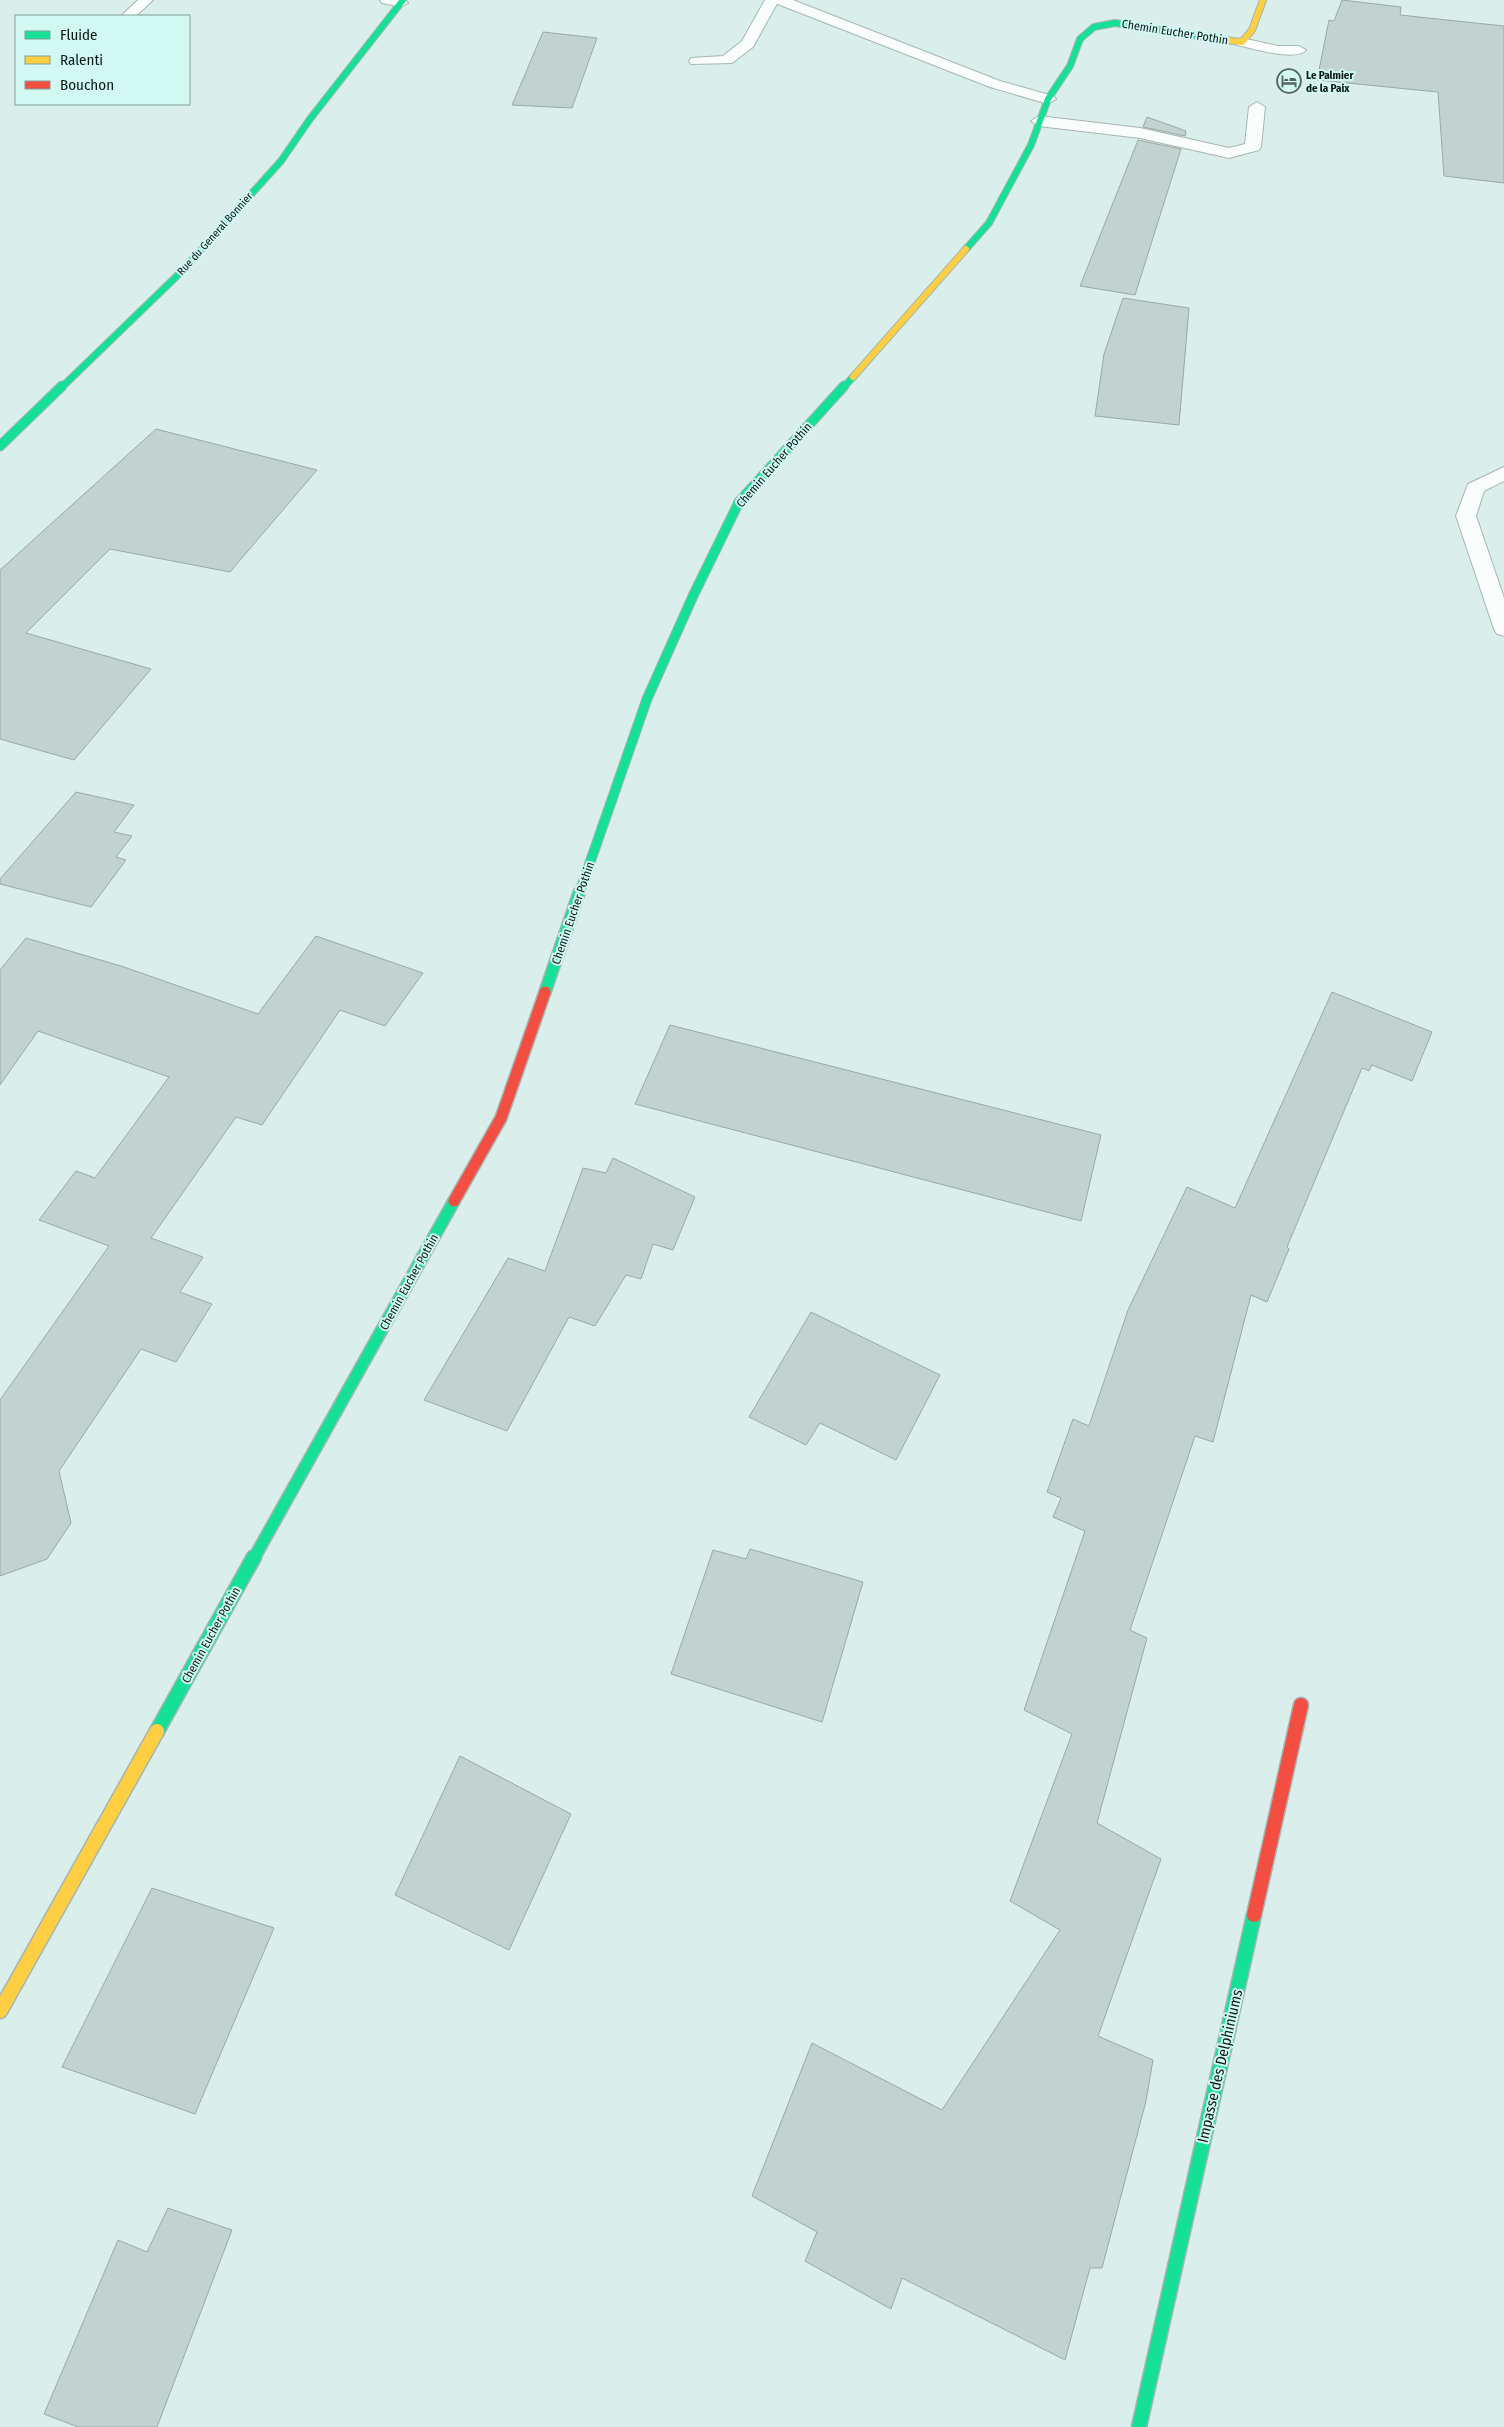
<svg xmlns="http://www.w3.org/2000/svg" width="1504" height="2427" font-family="'Fira Sans Condensed',sans-serif">
<style>
.building{fill:#c1d2cf;stroke:#99a9a6}
.lines{fill:none;stroke-linecap:round;stroke-linejoin:round}
.lane-casing{stroke:#a5b5b2;stroke-width:2}
.street-casing{stroke:#a5b5b2;stroke-width:2}
.fast-far3-casing{stroke:#a5b5b2;stroke-width:8}
.fast-far2-casing{stroke:#a5b5b2;stroke-width:11}
.fast-far1-casing{stroke:#a5b5b2;stroke-width:14}
.fast-casing{stroke:#a5b5b2;stroke-width:17}
.slow-far1-casing{stroke:#a5b5b2;stroke-width:8}
.slow-casing{stroke:#a5b5b2;stroke-width:17}
.jam-far1-casing{stroke:#a5b5b2;stroke-width:14}
.jam-casing{stroke:#a5b5b2;stroke-width:17}
.lane{fill:#f9fdfc;fill-rule:evenodd}
.street{fill:#f9fdfc;fill-rule:evenodd}
.fast-far3{stroke:#16e098;stroke-width:6}
.fast-far2{stroke:#16e098;stroke-width:9}
.fast-far1{stroke:#16e098;stroke-width:11}
.fast{stroke:#16e098;stroke-width:14}
.slow-far1{stroke:#ffcf43;stroke-width:6}
.slow{stroke:#ffcf43;stroke-width:14}
.jam-far1{stroke:#f24e42;stroke-width:11}
.jam{stroke:#f24e42;stroke-width:14}
.labels{text-anchor:middle;dominant-baseline:central;stroke-width:4;stroke-linejoin:round;paint-order:stroke}
.far-poi-label{font-size:11px;font-weight:bold;fill:#0b1a17;stroke:#d1f8f1;text-anchor:start}
.far-street-label{font-size:11px;fill:#0b1a17;stroke:#d1f8f1}
.street-label{font-size:12px;fill:#0b1a17;stroke:#d1f8f1}
.near-street-label{font-size:15px;fill:#0b1a17;stroke:#d1f8f1}
</style>
<rect width="100%" height="100%" fill="#daefeb"/>
<path class="building" d="M1342,0L1401,7L1400,15L1504,26V183L1444,176L1438,92L1317,80L1329,20L1334,21Z
M543,32L597,38L572,108L512,105Z
M1147,117L1186,131L1185,136L1143,127Z
M1138,140L1181,149L1135,295L1080,286Z
M1123,298L1189,308L1179,425L1095,416L1104,354Z
M156,429L317,470L230,572L110,549L26,633L151,669L74,760L0,739V570Z
M76,792L134,805L114,832L132,836L116,857L126,860L91,907L0,884V879Z
M316,936L423,973L385,1026L340,1010L262,1125L236,1117L151,1238L203,1257L180,1292L212,1304L176,1362L141,1349L59,1471L71,1523L47,1559L0,1576V1400L109,1246L39,1220L76,1171L95,1178L169,1077L38,1031L0,1085V970L26,938L124,967L258,1014Z
M1332,992L1432,1032L1412,1081L1372,1065L1369,1071L1362,1068L1287,1247L1289,1249L1267,1302L1251,1295L1213,1442L1195,1436L1130,1630L1147,1638L1097,1823L1161,1859L1098,2036L1153,2060L1146,2101L1102,2268H1090L1065,2360L902,2278L891,2309L805,2261L817,2232L752,2196L812,2043L942,2110L1060,1930L1010,1901L1072,1734L1024,1710L1085,1531L1053,1517L1061,1498L1047,1492L1073,1419L1089,1426L1128,1310L1187,1187L1235,1208Z
M670,1025L1101,1135L1081,1221L635,1104Z
M613,1158L695,1197L673,1250L653,1244L641,1279L626,1275L595,1326L569,1317L507,1431L424,1400L508,1258L545,1271L583,1168L606,1173Z
M811,1312L940,1375L896,1460L820,1423L806,1445L749,1417Z
M750,1549L863,1582L822,1722L671,1674L713,1550L746,1559Z
M460,1756L571,1814L509,1950L395,1895Z
M152,1888L274,1928L195,2114L62,2067Z
M168,2208L232,2230L157,2427H78L44,2414L118,2240L147,2252Z"/>
<g class="lines">
<g class="lane-casing">
<path id="lane" d="M765,0H779L753,47L732,63L691,64L689,61L691,58L723,56L742,41Z
M1242,38L1278,46H1299L1306,50C1297,62 1251,48 1237,45L1235,42Z
M1257,102L1265,107L1261,147L1259,150L1229,158L1140,138L1039,126L1031,121L1039,116L1140,128L1229,148L1245,144L1249,107Z
M1504,467V481L1484,491L1476,516L1504,598V636L1497,634L1494,629L1456,516L1468,484Z"/>
</g>
<g class="street-casing">
<path id="street" d="M138,0H153L136,16H121Z
M380,0H406L408,3L401,7L382,3Z
M773,0H793L1000,81L1053,96L1056,99L1048,104L990,87L775,3Z"/>
</g>
<g class="fast-far3-casing">
<path id="fast-far3" d="M966,249L989,223L1031,145L1048,99L1070,66L1080,39L1094,27L1115,23L1225,40
M61,388L180,273L281,161L310,119L403,0
M843,388L853,377"/>
</g>
<g class="fast-far2-casing">
<path id="fast-far2" d="M0,446L62,386
M579,894L647,699L693,596L739,502L844,386"/>
</g>
<g class="fast-far1-casing">
<path id="fast-far1" d="M545,992L579,893
M254,1558L454,1201"/>
</g>
<g class="fast-casing">
<path id="fast" d="M157,1731L254,1557
M1139,2427L1254,1915"/>
</g>
<g class="slow-far1-casing">
<path id="slow-far1" d="M1225,40L1242,42L1252,30L1263,0
M853,377L966,249"/>
</g>
<g class="slow-casing">
<path id="slow" d="M0,2011L157,1731"/>
</g>
<g class="jam-far1-casing">
<path id="jam-far1" d="M454,1201L501,1118L545,992"/>
</g>
<g class="jam-casing">
<path id="jam" d="M1254,1915L1301,1705"/>
</g>
<use href="#lane" class="lane"/>
<use href="#street" class="street"/>
<use href="#fast-far3" class="fast-far3"/>
<use href="#fast-far2" class="fast-far2"/>
<use href="#fast-far1" class="fast-far1"/>
<use href="#fast" class="fast"/>
<use href="#slow-far1" class="slow-far1"/>
<use href="#slow" class="slow"/>
<use href="#jam-far1" class="jam-far1"/>
<use href="#jam" class="jam"/>
</g>
<defs>
<g id="hotel-ring" transform="scale(1.25)"><circle r="9.5" fill="#d1f8f1" stroke="#536561" stroke-width="1.5"/><path d="M-6-4.5h1.5V1H6V5H4.5V3h-9V5H-6ZM-4 0a1.8 1.8 0 1 1 3.6 0ZM.5 0V-2.5h3Q6-2.5 6 0Z" fill="#536561"/></g>
</defs>
<g fill-rule="evenodd">
<use href="#hotel-ring" x="1289" y="81"/>
</g>
<g class="labels">
<g class="far-poi-label">
<text x="1306" y="75">Le Palmier<tspan x="1306" dy="13">de la Paix</tspan></text>
</g>
<g class="far-street-label">
<text transform="translate(215 234) rotate(-48)">Rue du General Bonnier</text>
</g>
<g class="street-label">
<text transform="translate(1175 32) rotate(9)">Chemin Eucher Pothin</text>
<text transform="translate(774 465) rotate(-49)">Chemin Eucher Pothin</text>
<text transform="translate(573 913) rotate(-71)">Chemin Eucher Pothin</text>
<text transform="translate(409 1282) rotate(-61)">Chemin Eucher Pothin</text>
<text transform="translate(211 1635) rotate(-61)">Chemin Eucher Pothin</text>
</g>
<g class="near-street-label">
<text transform="translate(1220 2066) rotate(-77)">Impasse des Delphiniums</text>
</g>
</g>
<rect x="15" y="15" width="175" height="90" fill="#d1f8f1" stroke="#829f9a"/>
<rect x="25" y="31" width="25" height="8" fill="#16e098" stroke="#829f9a"/>
<text x="60" y="40" font-size="15" fill="#0b1a17">Fluide</text>
<rect x="25" y="56" width="25" height="8" fill="#ffcf43" stroke="#829f9a"/>
<text x="60" y="65" font-size="15" fill="#0b1a17">Ralenti</text>
<rect x="25" y="81" width="25" height="8" fill="#f24e42" stroke="#829f9a"/>
<text x="60" y="90" font-size="15" fill="#0b1a17">Bouchon</text>
</svg>
